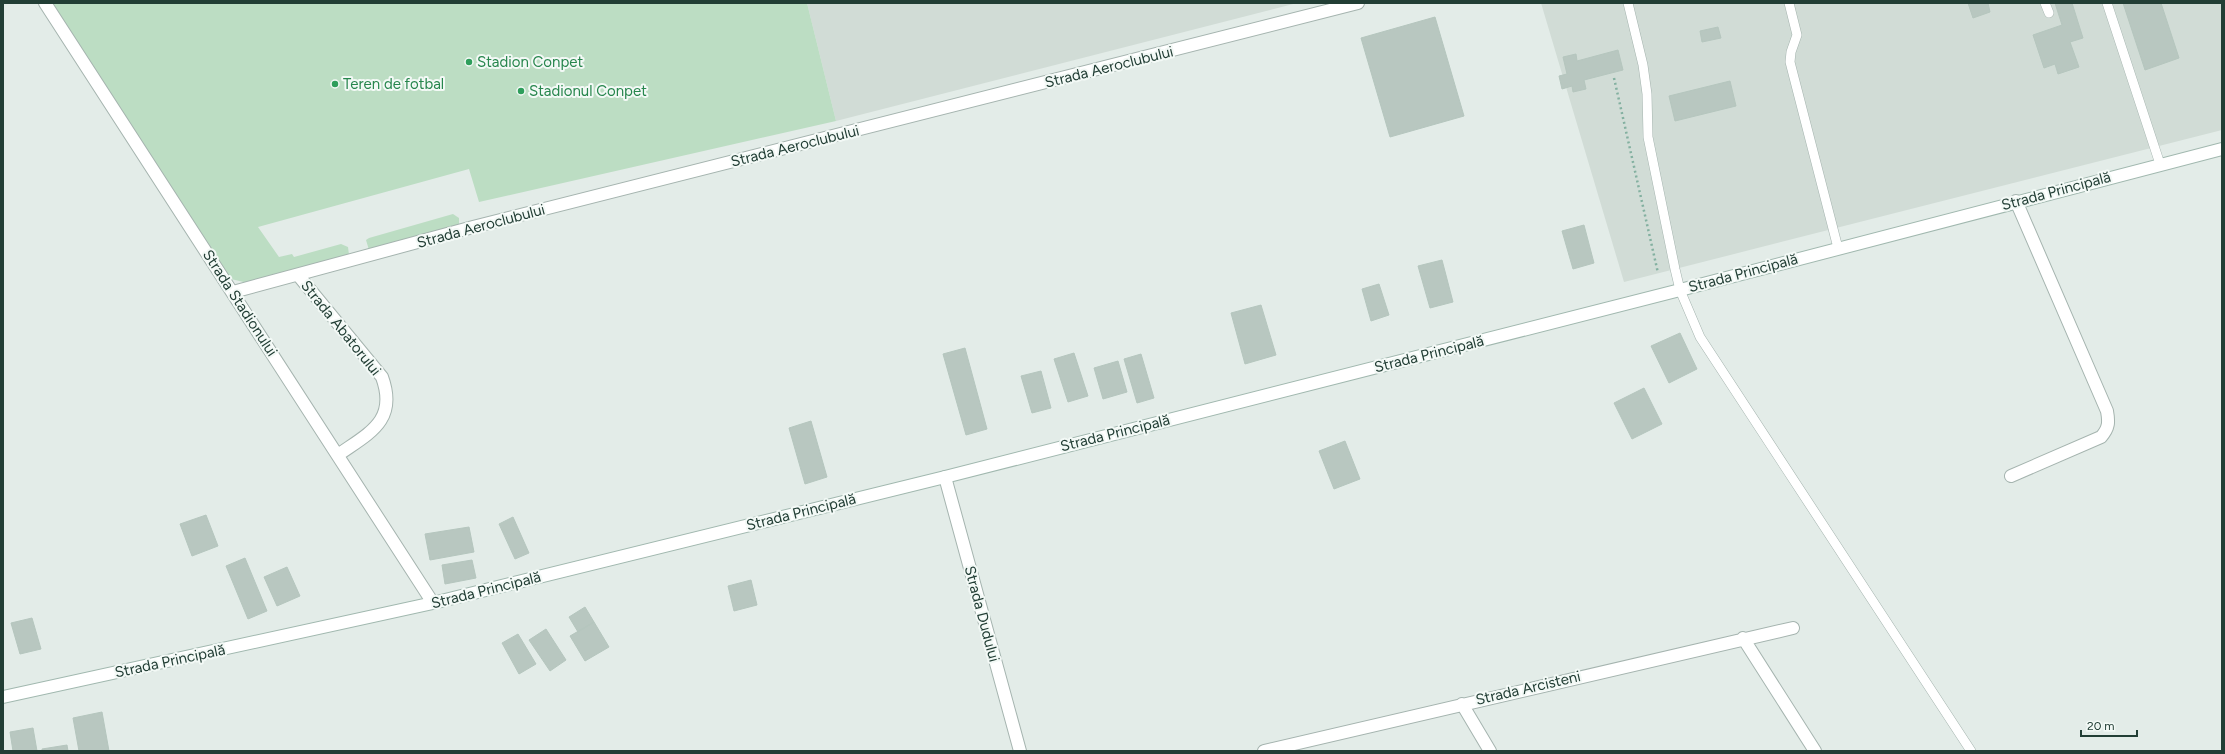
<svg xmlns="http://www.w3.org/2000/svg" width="2225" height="754" font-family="Figtree,sans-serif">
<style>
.built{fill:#d1dcd6}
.green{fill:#bcddc3}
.building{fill:#b8c7c0;stroke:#b5c6be}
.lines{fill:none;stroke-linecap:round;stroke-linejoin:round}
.lane-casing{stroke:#a5b4af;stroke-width:10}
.street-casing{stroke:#a5b4af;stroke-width:14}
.secondary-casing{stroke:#a1b8af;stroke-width:14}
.path{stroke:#83b0a0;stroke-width:2.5;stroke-dasharray:2 3;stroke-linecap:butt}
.lane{stroke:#fff;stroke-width:9}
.street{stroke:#fff;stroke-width:12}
.secondary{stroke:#fff;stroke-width:12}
.leisure-dot{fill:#2e9e5b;stroke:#f3f9f6;stroke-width:1.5}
.labels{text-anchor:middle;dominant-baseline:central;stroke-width:4;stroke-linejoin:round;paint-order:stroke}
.leisure-label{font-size:15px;fill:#27864d;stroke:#f3f9f6;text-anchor:start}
.street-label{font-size:15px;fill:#223e35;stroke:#f3f9f6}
</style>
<rect width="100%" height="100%" fill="#e3ece8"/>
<path class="built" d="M807,3H1297L836,121Z
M1541,3H2222V130L1624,282Z"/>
<path class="green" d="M49,3H807L836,121L479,202L469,169L258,227L279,257L292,254L294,257L341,244L348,247L349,255L264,287L231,279Z
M453,214L459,218V225L369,250L366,240L369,238Z"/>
<path class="building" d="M1968,3H1988L1990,12L1973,18Z
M2055,3H2072L2083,38L2070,42L2079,67L2058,74L2055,64L2044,68L2033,35L2062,25Z
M2123,3H2161L2179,58L2145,70Z
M1435,17L1464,116L1390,137L1361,38Z
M1718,27L1721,38L1702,42L1700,31Z
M1618,50L1623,70L1584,80L1586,89L1573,92L1572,86L1562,89L1559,76L1567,74L1563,57L1576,54L1577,61Z
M1730,81L1736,106L1675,121L1669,96Z
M1584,225L1594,263L1573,269L1562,231Z
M1442,260L1453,302L1430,308L1418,266Z
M1379,284L1389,315L1371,321L1362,289Z
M1261,305L1276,355L1245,364L1231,313Z
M1680,333L1697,369L1669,383L1651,346Z
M965,348L987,429L966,435L943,354Z
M1074,353L1088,396L1068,402L1054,359Z
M1141,354L1154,398L1137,403L1124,359Z
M1118,361L1127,392L1103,399L1094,368Z
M1041,371L1051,408L1032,413L1021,376Z
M1644,388L1662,424L1632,439L1614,403Z
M811,421L827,477L805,484L789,428Z
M1345,441L1360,479L1334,489L1319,451Z
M206,515L218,546L192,556L180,524Z
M513,517L529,553L515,559L499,524Z
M469,527L474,552L430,560L425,534Z
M245,558L267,611L248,619L226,566Z
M472,560L476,578L445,584L442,565Z
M287,567L300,596L277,606L264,577Z
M751,580L757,605L734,611L728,586Z
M585,607L594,622L578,632L569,617Z
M32,618L41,649L20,654L11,623Z
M594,622L609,647L585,661L570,636Z
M546,629L566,660L550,671L529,640Z
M518,634L536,664L519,674L502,643Z
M102,712L109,751H79L73,718Z
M33,728L37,751H13L10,732Z
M67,745L68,751H42V749Z"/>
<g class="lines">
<g class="lane-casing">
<path id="lane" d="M1628,3L1643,65L1647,94L1648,137L1675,269L1680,290L1700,337L1971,751
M1789,3L1797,35L1791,52L1790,62L1838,248
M2045,3L2049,13
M2107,3L2160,164"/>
</g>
<g class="street-casing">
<path id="street" d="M45,3L433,603
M298,275L382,377C398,421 369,433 338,455
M233,292L473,227L1358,3
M2011,476L2101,437C2109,428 2109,422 2107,411L2016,201
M945,477L1020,751
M1743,638L1815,751
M1462,704L1490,751
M1264,751L1793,628"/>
</g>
<g class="secondary-casing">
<path id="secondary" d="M3,697L433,603L945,477L1680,290L2222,149"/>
</g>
<path class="path" d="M1614,78L1658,273"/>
<use href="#lane" class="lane"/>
<use href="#street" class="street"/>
<use href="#secondary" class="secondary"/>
</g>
<g class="leisure-dot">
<circle cx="469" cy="62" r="4"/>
<circle cx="335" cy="84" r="4"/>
<circle cx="521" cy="91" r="4"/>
</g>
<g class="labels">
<g class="leisure-label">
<text x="477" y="62">Stadion Conpet</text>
<text x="343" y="84">Teren de fotbal</text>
<text x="529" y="91">Stadionul Conpet</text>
</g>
<g class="street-label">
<text transform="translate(1109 67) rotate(-14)">Strada Aeroclubului</text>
<text transform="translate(795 146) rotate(-14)">Strada Aeroclubului</text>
<text transform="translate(2056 191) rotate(-15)">Strada Principală</text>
<text transform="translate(481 226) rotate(-15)">Strada Aeroclubului</text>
<text transform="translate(1743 273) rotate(-15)">Strada Principală</text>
<text transform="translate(240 303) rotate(57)">Strada Stadionului</text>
<text transform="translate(341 328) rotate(51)">Strada Abatorului</text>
<text transform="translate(1429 354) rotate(-14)">Strada Principală</text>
<text transform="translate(1115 433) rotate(-14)">Strada Principală</text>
<text transform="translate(801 512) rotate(-14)">Strada Principală</text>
<text transform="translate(486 590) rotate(-14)">Strada Principală</text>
<text transform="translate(982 614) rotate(75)">Strada Dudului</text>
<text transform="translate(170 661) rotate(-12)">Strada Principală</text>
<text transform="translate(1528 688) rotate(-13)">Strada Arcisteni</text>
</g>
</g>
<rect width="2225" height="754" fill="none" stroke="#223e35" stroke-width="8"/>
<path d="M2081 730v6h56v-6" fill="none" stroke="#223e35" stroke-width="2"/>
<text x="2087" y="730" font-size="12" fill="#223e35" stroke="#f3f9f6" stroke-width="3" paint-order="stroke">20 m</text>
</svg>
